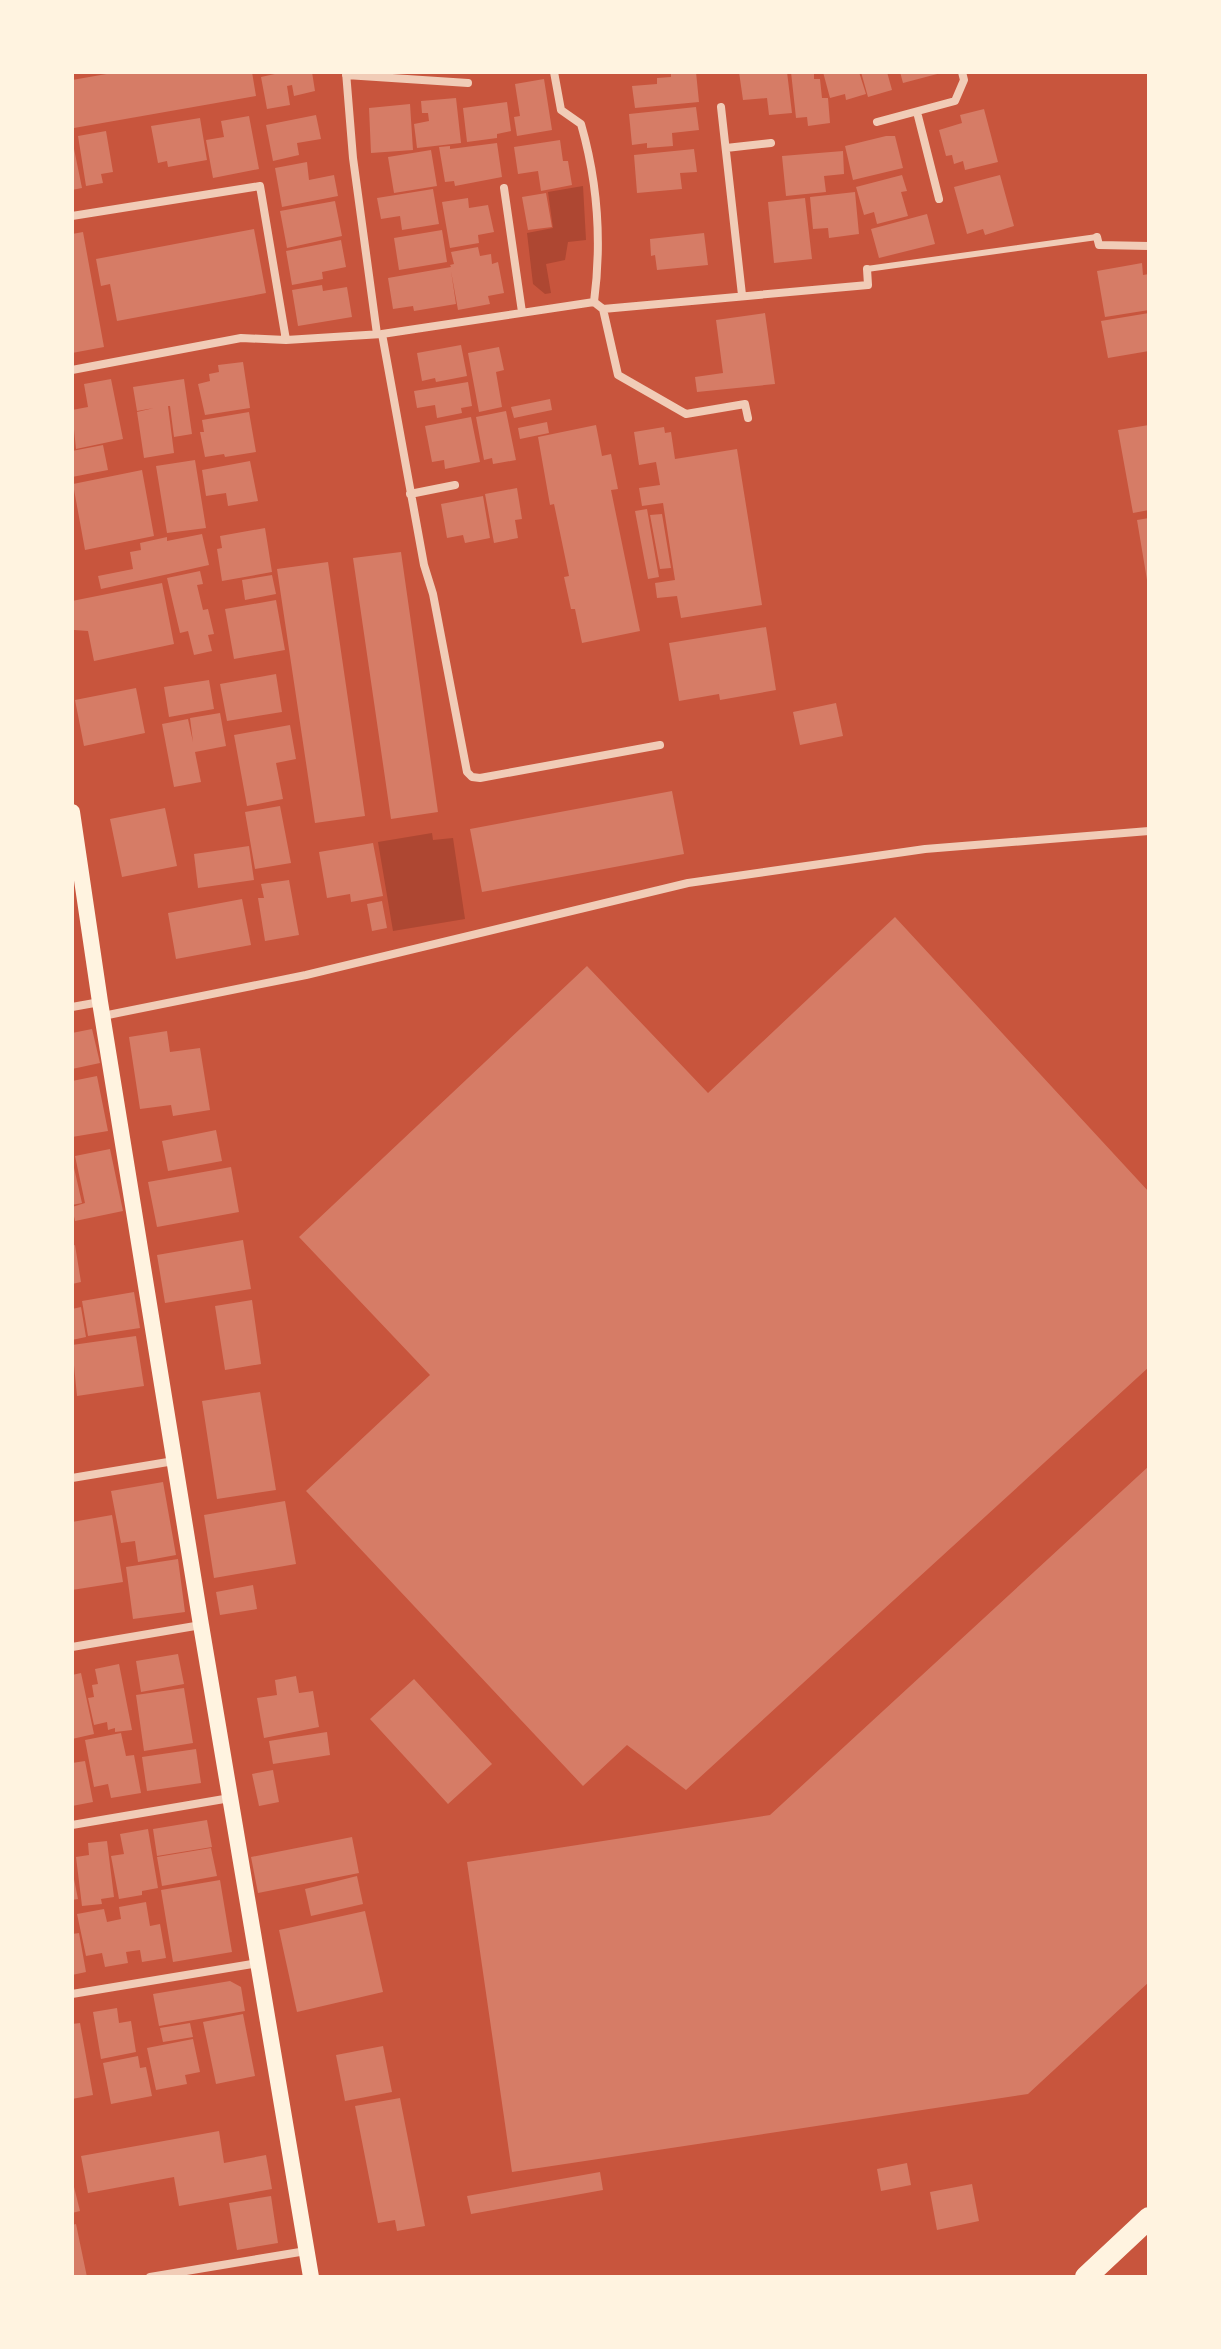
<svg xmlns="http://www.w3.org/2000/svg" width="1221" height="2349" font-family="Signika,sans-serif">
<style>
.green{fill:#ae4732}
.building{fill:#d67c66}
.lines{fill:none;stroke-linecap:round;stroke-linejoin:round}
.service{stroke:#f1ccb7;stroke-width:6}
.minor{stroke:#f1ccb7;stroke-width:8}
.secondary{stroke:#fff3e0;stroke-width:16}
.trunk{stroke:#fff3e0;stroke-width:22}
</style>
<rect width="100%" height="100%" fill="#c8553d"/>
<path class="green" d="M583,186L586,240L568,242L565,260L546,264L551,293L545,294L533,284L527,233L553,228L548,192Z
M432,833L433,840L453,838L465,919L393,931L378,842Z"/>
<path class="building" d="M118,72H252L256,96L74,128L72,80Z
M284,72H312L315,91L294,96L292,85L287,86L290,105L267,109L261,77Z
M671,72H696L699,102L635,108L632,86L657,84V78L671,77Z
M739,72H787L792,113L769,115L767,98L743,100Z
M791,72H814V79H820L822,98H828L830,123L808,126L807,117L796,118Z
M823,72H859L866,94L846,100L845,94L830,98Z
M861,72H887L892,90L868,97Z
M900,72H941V73L903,83Z
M544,79L552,130L517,136L514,117L520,116L515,84Z
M456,98L461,143L417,148L414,124L429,121L428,113H422L421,101Z
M507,102L511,131L497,134V138L467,142L463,108Z
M410,104L413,150L371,153L369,108Z
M696,107L699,130L672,133L673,146L647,148V143L632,145L629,114Z
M984,109L998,162L965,170L963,161L954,164L952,155L946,156L939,130L962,123L960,115Z
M316,115L321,139L297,143L299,155L273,161L266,125Z
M249,116L259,169L213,178L206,140L224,137L221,121Z
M200,118L207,160L168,167L167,161L158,163L151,126Z
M106,131L113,172L101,174L103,183L86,186L78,136Z
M886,136H895L903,168L853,180L845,146Z
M72,139L82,188L72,190Z
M560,140L563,161H568L572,185L541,191L538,171L518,174L514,147Z
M497,143L502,177L455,186L454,181L445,182L439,147L450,146V149Z
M694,149L697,172L680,173L682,189L637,193L634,155Z
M431,150L437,186L394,193L388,157Z
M843,151L844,174L824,176L826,192L786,196L782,156Z
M307,162L309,180L334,175L338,196L282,207L275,168Z
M902,175L907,191L901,192L908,216L877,224L874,212L864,215L856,187Z
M1000,175L1014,226L985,235L983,229L967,234L954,187Z
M433,189L439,224L402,230L400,216L381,219L377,198Z
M855,192L859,234L829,238L828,228L813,229L810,197Z
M546,193L552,227L528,230L522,197Z
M468,198L469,208L488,205L494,232L478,235L479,243L450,248L442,202Z
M805,198L812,259L774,263L768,202Z
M335,201L342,236L287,248L280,211Z
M927,214L935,244L879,258L871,229Z
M254,229L266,293L117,321L110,284L101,286L96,259Z
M442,230L447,262L399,270L394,238Z
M83,232L104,347L72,353V234Z
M704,233L708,265L657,270L655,255L651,256L650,239Z
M341,240L346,267L322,272L323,279L292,285L286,251Z
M478,247L480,256L491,254L492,264L498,262L504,293L488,296L490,304L458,310L451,271L456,304L414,311L413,306L393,309L388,278L451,267L450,265L454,264L451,252Z
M1142,263L1143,275L1149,274V310L1105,317L1097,271Z
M322,285L323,291L347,287L352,317L298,326L292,290Z
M765,313L775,384L697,392L695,377L723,373L716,320Z
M1149,313V351L1108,358L1101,321Z
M461,345L467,376L436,382L435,378L422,381L417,353Z
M499,347L504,370L496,372L502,407L479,412L468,353Z
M243,362L250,408L205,415L198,384L210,381L209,374L219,372L218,365Z
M111,379L123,439L76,449L72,410L88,407L84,384Z
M184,379L192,434L174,437L170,406H168L174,453L144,458L137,412L154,408L137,411L133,387Z
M468,382L472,406L461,408L462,413L437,418L435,405L417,408L414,391Z
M550,399L552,410L514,418L511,407Z
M506,411L516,460L493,464L492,458L484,460L476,417Z
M249,412L256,452L225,457L224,454L205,457L200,432H204L202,420Z
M471,417L480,462L445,469L444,460L432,462L425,426Z
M547,422L549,433L520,439L518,428Z
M596,425L602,456L611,454L618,489L611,490L640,631L582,643L575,609H571L564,577L569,576L554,504L550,505L538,437Z
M1149,425V510L1133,513L1118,430Z
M664,427L665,433L671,432L675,459L737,449L762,605L681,618L677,596L657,598L655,583L675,580L663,503L642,506L639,488L660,485L656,462L639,465L634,432Z
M103,445L108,470L72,477V451Z
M195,460L206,528L167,533L156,466Z
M250,461L258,501L228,506L226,493L206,496L202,470Z
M142,470L154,536L85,550L73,484Z
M517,488L522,519L515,520L518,538L494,543L485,494Z
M483,496L490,538L465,543L463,535L447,538L441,504Z
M647,509L659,577L648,579L635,511Z
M662,514L671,568L660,569L650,515Z
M1149,518V580H1147L1137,520Z
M265,528L272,572L222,581L217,549L222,548L220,536Z
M202,534L209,565L101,589L98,576L133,569L130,552L141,550L140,543L167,537V541Z
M401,552L438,812L391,819L353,558Z
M328,562L365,816L315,823L277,569Z
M200,571L203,584L197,585L203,610L208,609L214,634L208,635L212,651L194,655L188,631L180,633L167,578Z
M272,575L276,594L245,600L242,580Z
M162,583L174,644L94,661L88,631L74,630L72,601Z
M276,600L285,650L234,659L225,609Z
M766,627L776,690L720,700L719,694L679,701L669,643Z
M276,674L282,712L227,721L220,684Z
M209,680L214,709L169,717L164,687Z
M136,688L145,733L84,746L75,700Z
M836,703L843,736L800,745L793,712Z
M220,713L226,746L195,752L201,782L174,787L162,724L188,719L193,742L190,718Z
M290,725L296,759L276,763L283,799L247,806L234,735Z
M672,791L684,854L482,892L470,829Z
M280,806L291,863L255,869L245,812Z
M165,808L177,866L122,877L110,819Z
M373,843L383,896L351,902L350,894L327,898L319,852Z
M249,846L254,880L198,888L194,854Z
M289,880L299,935L265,941L258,898H264L261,884Z
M242,899L251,945L176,959L168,913Z
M382,901L387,928L372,931L367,904Z
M895,917L1149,1192V1367L686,1790L627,1745L583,1786L306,1491L430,1375L299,1237L587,966L708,1093Z
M92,1029L100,1063L72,1069V1033Z
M167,1031L170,1052L200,1048L210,1110L173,1116L171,1105L140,1109L129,1037Z
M97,1076L108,1131L72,1137V1081Z
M216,1130L222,1161L168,1171L162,1141Z
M110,1149L123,1211L75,1221L72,1207L85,1203L75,1156Z
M72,1159L82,1203L72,1205Z
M231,1167L239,1212L157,1227L148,1182Z
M243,1240L251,1289L165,1303L157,1255Z
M75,1245L81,1282L72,1284V1246Z
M134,1292L140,1328L88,1336L82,1301Z
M252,1300L261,1364L225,1370L215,1306Z
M81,1307L86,1337L72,1340V1309Z
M136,1336L144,1386L77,1396L72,1345Z
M260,1392L276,1490L217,1499L202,1401Z
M1149,1466V1982L1028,2094L512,2172L467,1862L770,1815Z
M163,1482L176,1555L138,1562L135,1541L121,1543L111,1491Z
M285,1501L296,1564L214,1578L204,1515Z
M112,1515L123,1582L72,1590V1522Z
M178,1559L185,1612L133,1619L126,1567Z
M253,1585L257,1609L220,1615L216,1592Z
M178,1654L184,1684L141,1692L136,1661Z
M119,1664L132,1730L115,1732V1728L108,1730L107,1722L94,1725L88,1698L94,1697L92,1685L98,1684L95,1669Z
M81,1673L94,1734L72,1739V1675Z
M296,1676L299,1693L313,1691L319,1727L264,1738L257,1698L277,1695L275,1680Z
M414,1679L492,1764L448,1804L370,1719Z
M184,1688L193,1743L144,1751L136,1695Z
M327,1732L330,1755L273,1764L269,1741Z
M121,1733L126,1756L134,1755L141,1793L111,1798L108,1784L94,1787L85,1740Z
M196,1749L201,1783L147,1791L142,1757Z
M85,1761L93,1802L72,1806V1763Z
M273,1770L279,1802L259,1806L252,1774Z
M207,1820L212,1847L157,1856L153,1829Z
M148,1829L158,1888L142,1891V1895L119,1899L111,1856L124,1854L120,1834Z
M352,1837L359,1873L258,1893L251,1857Z
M107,1841L114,1897L101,1899L102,1904L82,1906L76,1857L89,1855L88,1843Z
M211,1848L217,1876L162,1886L157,1857Z
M72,1869L78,1899L72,1900Z
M357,1876L363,1904L311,1916L305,1889Z
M220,1880L232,1952L173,1962L161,1890Z
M146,1902L150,1926L160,1924L166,1958L142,1962L140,1950L126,1952L128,1963L105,1967L102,1953L86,1956L77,1914L104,1909L107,1922L121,1919L119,1907Z
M365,1911L383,1992L297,2012L279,1930Z
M79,1933L86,1972L72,1975V1934Z
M230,1981L241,1987L245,2011L159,2026L153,1994Z
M117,2008L119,2023L131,2021L136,2052L101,2059L93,2012Z
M243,2014L255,2076L216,2084L203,2022Z
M80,2023L93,2095L72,2099V2024Z
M190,2023L193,2037L163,2042L160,2028Z
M193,2039L200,2072L185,2075L187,2084L156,2090L147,2048Z
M383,2046L392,2092L345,2101L336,2055Z
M138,2056L140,2068L146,2067L152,2096L111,2104L103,2063Z
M400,2098L425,2226L397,2231L395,2220L378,2223L355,2106Z
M219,2131L224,2163L266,2155L272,2189L179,2206L174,2177L88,2193L81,2156Z
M907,2163L911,2185L881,2191L877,2169Z
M600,2172L603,2190L471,2214L467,2196Z
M72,2179L80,2211L72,2213Z
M972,2184L979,2221L937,2230L930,2192Z
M271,2196L278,2243L237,2250L229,2203Z
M76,2224L87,2277H72V2225Z"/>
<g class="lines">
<path class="service" d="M867,269L1097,237"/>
<path class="minor" d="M346,72L353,158L377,334
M554,72L561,110L581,124C598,183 602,241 594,302
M346,75L468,83
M721,107L742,295
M917,112L939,199
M877,122L955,101L964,80L962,72
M726,148L771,143
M504,188L522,312
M72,216L260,186L286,340
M1097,237L1099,245L1149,246
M603,309L618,375L686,414L745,404L748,418
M382,334L424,565L433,594L467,772L472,777L480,778L660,745
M72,370L241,338L286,340L382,334L594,302L603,309L868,285L867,269
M410,494L455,485
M72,1007L100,1002
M103,1016L306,975L688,883L925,849L1149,831
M72,1478L174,1461
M72,1647L201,1625
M72,1825L230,1798
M72,1994L258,1963
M150,2277L306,2251"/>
<path class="secondary" d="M72,812L100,1002L201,1625L311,2277"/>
<path class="trunk" d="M1086,2277L1149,2218"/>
</g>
<rect width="1221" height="2349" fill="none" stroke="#fff3e0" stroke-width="148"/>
</svg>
